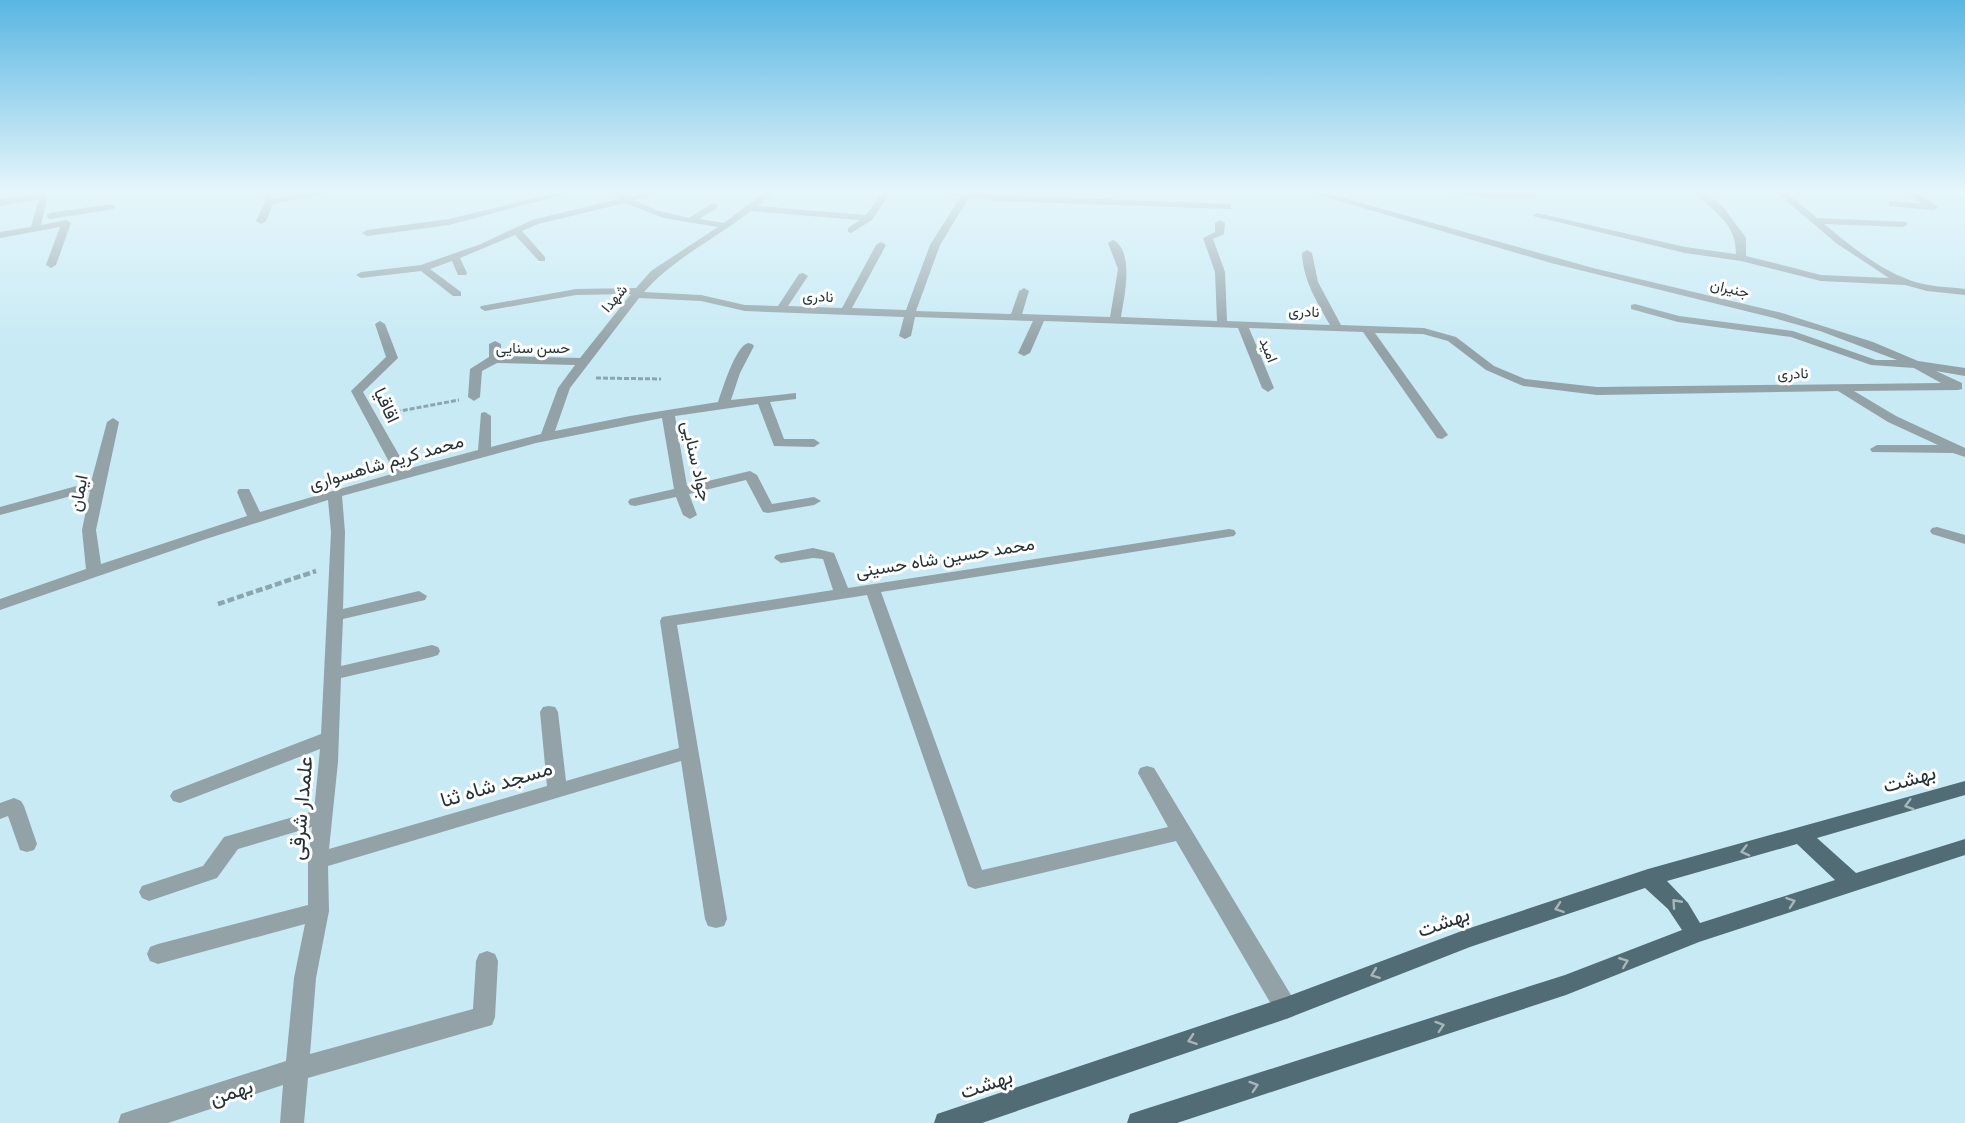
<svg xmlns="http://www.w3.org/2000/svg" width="1965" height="1123" font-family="'IBM Plex Sans',Vazirmatn,sans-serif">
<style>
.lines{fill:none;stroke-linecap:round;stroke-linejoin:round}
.path-far1{stroke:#8ba6af;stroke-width:3;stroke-dasharray:5 2;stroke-linecap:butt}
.path{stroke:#8ba6af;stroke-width:4.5;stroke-dasharray:7 3;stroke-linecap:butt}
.minor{fill:#93a2a7;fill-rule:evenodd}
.major{fill:#516c74;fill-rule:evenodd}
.oneway{stroke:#a8b6ba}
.labels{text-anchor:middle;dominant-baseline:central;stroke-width:6;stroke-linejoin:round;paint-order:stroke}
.far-street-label{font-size:15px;fill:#253337;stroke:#fff}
.street-label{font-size:18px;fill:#253337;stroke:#fff}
.near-street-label{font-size:21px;fill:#253337;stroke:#fff}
</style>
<rect width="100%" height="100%" fill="#c7eaf5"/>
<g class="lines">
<path class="path-far1" d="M596,378L661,379
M389,413L459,400"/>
<path class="path" d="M218,604L316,571"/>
<path class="minor" d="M261,190H269L272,199L326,190L330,193L273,204L266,221L261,224L256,221L265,202Z
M568,190H581L449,225L367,236L362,233L367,230L449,219Z
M609,190H618L628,197L657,190H671L634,200L656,210L689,218L711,204H717V208L699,219L724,223L768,190H777L758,206L866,215L884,190H892L872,220L851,233L848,232V228L860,220L751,211C716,238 673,259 644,292L701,295L745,305L778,306L799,274L803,273L808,276L788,306L842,308L876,245L881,242L886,245L852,308L906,310L930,245L961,196L938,193L934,190H956L998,195L1228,204L1231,205V209L998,201L969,197L940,245L916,311L1011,314L1019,291L1024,288L1029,291L1022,314L1110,317L1118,269L1108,243L1113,240C1135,251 1124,298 1121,317L1217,321L1215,272L1203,238L1215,232V223L1220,220L1225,223L1224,234L1213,239L1225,272L1227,321L1330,325C1317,302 1303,280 1302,253L1307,250L1312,253L1318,282L1341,325L1424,328L1456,337L1494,366L1525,379L1597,387L1941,383L1914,368L1871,365L1791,337L1678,322L1631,309V305L1635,304L1679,316L1793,331L1876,360H1897L1820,331L1774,318L1551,263L1302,190H1315L1593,268L1782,313L1873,342L1918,361L1965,368V376L1936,371L1962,383V389L1958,390L1854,391L1896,416L1965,448V457L1953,453L1872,452L1870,449L1877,445H1938L1888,422L1838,391L1597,395L1523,386L1486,370L1448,341L1423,334L1375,333L1448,435L1442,439L1437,438L1363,332L1249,328L1274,388L1268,392L1262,388L1238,328L1044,321L1030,353L1024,356L1018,353L1033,321L915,317L911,336L905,339L899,336L904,317L745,311L701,301L639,298L570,388L555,431L630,416L718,402C723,388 735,347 748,343L752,344L754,346L740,373L731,400L796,393V399L770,402L784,439H814L820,443L814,447L774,446L758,404L675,416L687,486L750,471L757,475L772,504L814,497L821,501L814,505L768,513L763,512L746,480L689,494L697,515L690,519L683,515L676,497L635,506L630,505L628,502L630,499L674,489L662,418L536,443L342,496L345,532L343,609L419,591L427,596L425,600L343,619L341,666L432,645L438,647L440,651L438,655L432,657L341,678L338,762L329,849L547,786L540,712L543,707L549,706L555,707L558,712L566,781L679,748L660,621L662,617L668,616L833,590L823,559L813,558L781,563L774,558L776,555L813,548L834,553L848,588L1229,529L1234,530L1236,533L1234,536L881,592L982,870L1168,827L1138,773L1140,768L1147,766L1154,768L1294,1000L1297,1008L1294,1016L1286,1019L1278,1016L1176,841L975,889L968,886L867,595L677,625L727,919L724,926L716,928L708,926L705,919L681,761L328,866L329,911L316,978L310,1054L473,1009L476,961L479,954L487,951L495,954L498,961L495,1017L492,1025L308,1078L304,1123H280L283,1085L168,1123H118L121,1114L130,1111L286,1061L294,978L305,924L158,964L150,961L147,954L150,947L158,944L308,905V861L312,827L238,849L217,878L149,901L142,898L139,892L142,886L203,866L224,837L314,811L320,749L180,803L173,801L170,796L173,791L321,734L331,532L328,500L203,540L0,610V599L86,569L82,530L90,491L0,515V507L91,482L107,422L113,418L119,422L96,530L101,564L247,516L237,492L239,489H249L260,512L395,473L351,391L386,357L375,324L380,321L385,324L398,358L363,392L407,469L478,450L481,413L485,412L491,416V447L541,434L558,388L575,365L497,363L482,371L480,397L474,401L468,397L470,369L489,357V344L495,341L501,344V356L580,358L631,294L576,295L485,311L480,308L481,306L576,289L636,288L651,271L718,227L664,218L625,203L538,224L522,231L545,257V261H539L515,235L460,258L467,273L466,275H458L452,261L430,269L461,292V296H453L421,271L361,278L356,275L361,272L421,265L481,244L532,220L619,199Z
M1439,190L1511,193L1536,190L1538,195C1524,204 1462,194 1443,193Z
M1694,190H1703L1724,208L1746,238V256L1821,275L1889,278L1836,243L1774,190H1783L1817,218L1906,222L1908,224L1903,227L1824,224C1852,247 1883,273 1919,283C1934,287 1950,287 1965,289V295L1927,291L1905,285L1821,281L1741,261L1685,253L1533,216L1537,213L1685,247L1736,254C1736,220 1712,213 1694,190Z
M1903,190H1913L1938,207L1934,210L1889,206V202L1892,201L1922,204Z
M44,192L48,195L41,225L66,220L71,223L56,265L51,268L46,265L60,227L0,238V232L31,227L39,199L0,206V200Z
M111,204L115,207L114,209L50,219L46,216L50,213Z
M1937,527L1965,535V544L1932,534L1930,531L1932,528Z
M14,798L21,801L24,806L37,844L34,850L27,852L20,850L8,816L0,819V803Z"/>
<path class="major" d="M1965,781V795L1817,838L1856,873L1965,839V855L1699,942L1566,995L1177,1123H1127L1130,1114L1139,1111L1565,975L1682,930L1668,909L1645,888L1470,947L1286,1019L982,1123H934L937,1114L946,1111L1286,997L1467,929L1648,869ZM1797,844L1835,880L1700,923L1688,903L1667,881Z"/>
</g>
<defs><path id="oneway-chevron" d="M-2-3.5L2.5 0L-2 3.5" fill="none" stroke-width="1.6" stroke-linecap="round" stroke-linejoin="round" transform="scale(1.5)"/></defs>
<g class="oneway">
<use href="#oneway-chevron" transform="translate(1909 805) rotate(164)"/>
<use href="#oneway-chevron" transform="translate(1745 851) rotate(165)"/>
<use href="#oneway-chevron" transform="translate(1791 902) rotate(-19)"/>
<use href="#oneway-chevron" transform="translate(1676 903) rotate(-132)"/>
<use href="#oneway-chevron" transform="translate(1559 908) rotate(161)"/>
<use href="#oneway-chevron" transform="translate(1624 962) rotate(-22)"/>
<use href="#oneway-chevron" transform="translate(1375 974) rotate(159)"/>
<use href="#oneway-chevron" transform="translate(1440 1026) rotate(-18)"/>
<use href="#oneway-chevron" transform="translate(1192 1040) rotate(161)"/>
<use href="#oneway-chevron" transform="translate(1254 1086) rotate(-18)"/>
</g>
<linearGradient id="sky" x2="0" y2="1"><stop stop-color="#59b6e2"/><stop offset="0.55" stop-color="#e6f6fa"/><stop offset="1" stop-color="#e6f6fa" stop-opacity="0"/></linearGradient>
<rect width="1965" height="347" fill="url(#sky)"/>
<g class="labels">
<g class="far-street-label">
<text transform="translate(1730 288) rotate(13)">جنیران</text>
<text transform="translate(818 296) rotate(2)">نادری</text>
<text transform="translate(614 298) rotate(-50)">شهدا</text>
<text transform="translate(1304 311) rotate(2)">نادری</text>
<text x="533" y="347">حسن سنايی</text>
<text transform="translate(1269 350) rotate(68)">امید</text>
<text transform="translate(1793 373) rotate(-1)">نادری</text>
</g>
<g class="street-label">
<text transform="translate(387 405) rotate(65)">اقاقیا</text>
<text transform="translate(697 461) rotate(77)">جواد سنایی</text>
<text transform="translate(386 462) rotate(-16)">محمد کریم شاهسواری</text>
<text transform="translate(78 493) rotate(-79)">ایمان</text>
<text transform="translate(945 557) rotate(-9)">محمد حسین شاه حسینی</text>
</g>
<g class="near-street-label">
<text transform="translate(1909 778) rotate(-16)">بهشت</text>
<text transform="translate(496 783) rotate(-17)">مسجد شاه ثنا</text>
<text transform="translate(300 808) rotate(-85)">علمدار شرقی</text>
<text transform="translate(1443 921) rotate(-20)">بهشت</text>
<text transform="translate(986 1083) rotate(-19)">بهشت</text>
<text transform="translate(231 1091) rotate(-18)">بهمن</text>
</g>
</g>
</svg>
